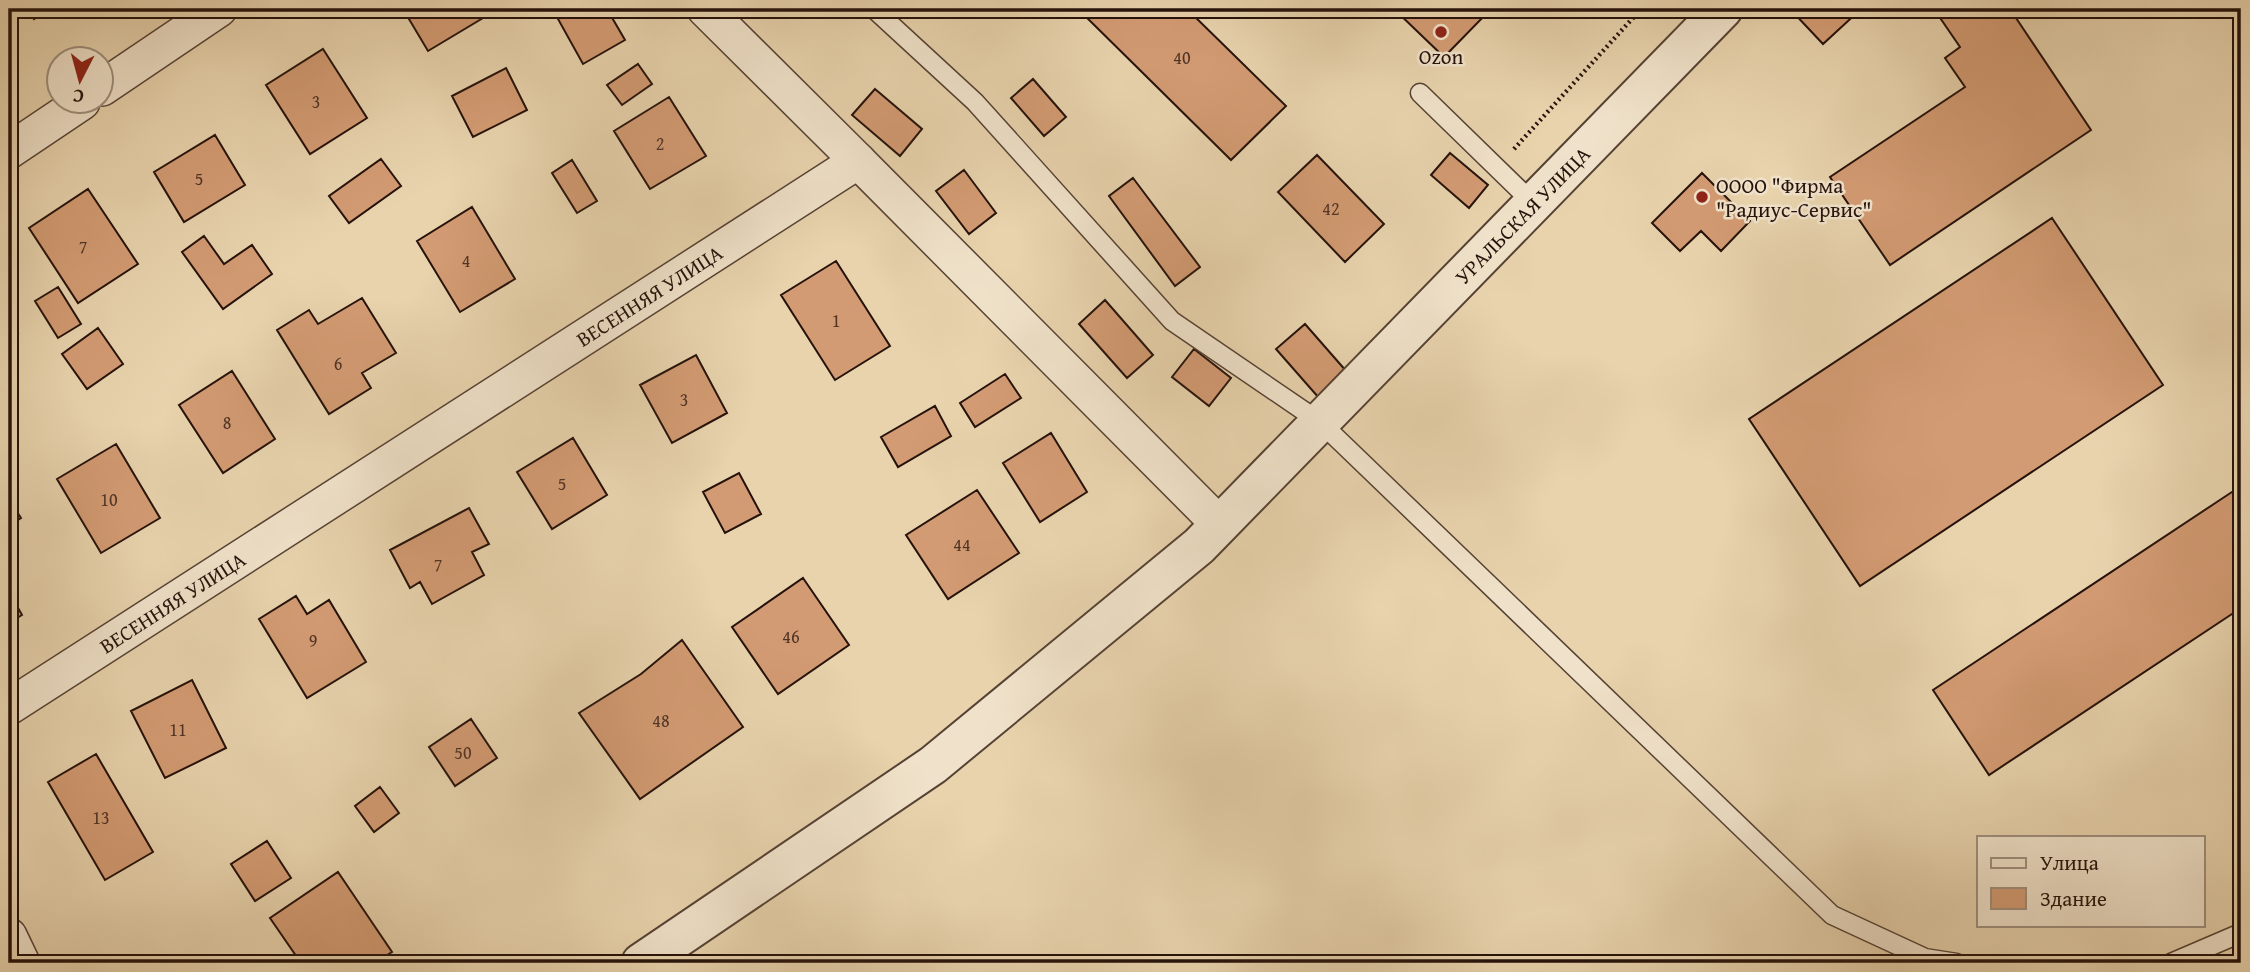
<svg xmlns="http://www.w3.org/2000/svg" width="2250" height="972" font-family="'Gentium Book Plus',serif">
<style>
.building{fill:#d39b73;stroke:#25120b;stroke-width:2}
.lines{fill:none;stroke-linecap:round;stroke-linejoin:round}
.service-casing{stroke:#564234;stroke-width:21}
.minor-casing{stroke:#564234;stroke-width:38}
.tertiary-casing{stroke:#564234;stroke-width:42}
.path{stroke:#25120b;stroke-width:4.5;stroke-dasharray:2 3.5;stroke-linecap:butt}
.service{stroke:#f0e2ca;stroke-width:18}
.minor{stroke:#f0e2ca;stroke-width:35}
.tertiary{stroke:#f0e2ca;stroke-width:38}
.poi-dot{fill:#8f2418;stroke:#f0e2ca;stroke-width:2.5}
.labels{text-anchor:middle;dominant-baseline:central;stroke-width:5;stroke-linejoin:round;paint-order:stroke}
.number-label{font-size:18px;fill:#503425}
.poi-label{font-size:21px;fill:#25120b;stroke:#f0e2ca}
.street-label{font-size:21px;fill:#25120b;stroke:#f0e2ca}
</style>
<rect width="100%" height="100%" fill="#e8d3ad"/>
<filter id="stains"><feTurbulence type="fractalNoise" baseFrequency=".00286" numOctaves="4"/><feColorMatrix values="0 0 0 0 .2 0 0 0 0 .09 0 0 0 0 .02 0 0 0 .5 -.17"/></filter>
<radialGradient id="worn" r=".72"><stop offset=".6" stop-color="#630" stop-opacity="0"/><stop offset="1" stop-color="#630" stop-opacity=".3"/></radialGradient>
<path class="building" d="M28,9H50L34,19Z
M403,9H498L428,51Z
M577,9H607L625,40L583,64L558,19Z
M1078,9H1187L1286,106L1231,160Z
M1394,9H1491L1444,57Z
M1790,9H1861L1823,44Z
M1934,9H2010L2091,130L1890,265L1830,177L1965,87L1945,58L1960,47Z
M323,49L367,118L310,154L266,85Z
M638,64L652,84L622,105L607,85Z
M506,68L527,110L473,137L452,96Z
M1033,79L1066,117L1044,136L1011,98Z
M875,89L922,129L900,156L852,115Z
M669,97L706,156L650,189L614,131Z
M215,135L245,185L184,222L154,172Z
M1450,153L1488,185L1469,208L1431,175Z
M1317,155L1384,224L1345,262L1278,192Z
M381,159L401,186L349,223L329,196Z
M572,160L597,201L577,213L552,173Z
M964,170L996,213L969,234L936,191Z
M1702,173L1750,221L1721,251L1701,231L1680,251L1652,223Z
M1133,178L1200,267L1175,286L1109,196Z
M88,189L138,264L78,303L29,228Z
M472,207L515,279L460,312L417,241Z
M2052,218L2163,385L1860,586L1749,419Z
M204,236L224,264L252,245L272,274L223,309L182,252Z
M836,261L890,346L835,380L781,295Z
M58,287L81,324L58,338L35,301Z
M362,298L396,353L362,373L371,388L329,414L277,330L309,310L318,324Z
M1105,300L1153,355L1127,378L1079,324Z
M9,319L18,333L9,339Z
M1305,324L1347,372L1319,398L1276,349Z
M98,328L123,364L87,389L62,354Z
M1194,349L1231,378L1209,406L1172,377Z
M696,355L727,413L672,443L640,385Z
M232,371L275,439L223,473L179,405Z
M1005,374L1021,398L975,427L960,403Z
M935,406L951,436L898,467L881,437Z
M1051,433L1087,492L1040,522L1003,463Z
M573,438L607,495L552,529L517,472Z
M116,444L160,518L101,553L57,479Z
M739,473L761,514L725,533L703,492Z
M2241,486V608L1989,775L1933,690Z
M977,490L1019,553L948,599L906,535Z
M9,500L21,518L9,526Z
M469,508L489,544L472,552L484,575L432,604L420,582L410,588L390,550Z
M803,578L849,645L778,694L732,627Z
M9,592L22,615L9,623Z
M296,596L307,614L329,600L366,662L307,698L259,619Z
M682,640L743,727L640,799L579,713L641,674Z
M192,680L226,748L165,778L131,711Z
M471,719L497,758L455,786L429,747Z
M96,754L153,852L105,880L48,782Z
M380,787L399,813L374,832L355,806Z
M267,841L291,878L255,901L231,864Z
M338,872L392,952L374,963H301L270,918Z"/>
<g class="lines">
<g class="service-casing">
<path id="service" d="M874,9L975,102L1172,321L1320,422L1832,915L1925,958L1957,963
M1420,93L1533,203
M2171,963L2241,933"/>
</g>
<g class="minor-casing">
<g id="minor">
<path d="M705,9L858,161"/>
<path d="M102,88L219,9"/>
<path d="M9,151L82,102"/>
<path id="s1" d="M9,707L858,161L1219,524"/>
<path d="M9,936L22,963"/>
</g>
</g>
<g class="tertiary-casing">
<g id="tertiary">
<path id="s2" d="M641,963L933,765L1199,546L1723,9"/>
</g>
</g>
<path class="path" d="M1514,149L1641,9"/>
<use href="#service" class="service"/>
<use href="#minor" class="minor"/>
<use href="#tertiary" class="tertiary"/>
</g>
<g class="poi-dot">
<circle cx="1441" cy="32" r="7"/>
<circle cx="1702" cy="197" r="7"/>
</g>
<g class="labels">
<g class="number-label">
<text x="1182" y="57">40</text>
<text x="316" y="101">3</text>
<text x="660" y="143">2</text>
<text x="199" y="178">5</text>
<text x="1331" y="208">42</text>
<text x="83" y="246">7</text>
<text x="466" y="260">4</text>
<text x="836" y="320">1</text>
<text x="338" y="363">6</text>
<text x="684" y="399">3</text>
<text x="227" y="422">8</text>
<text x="562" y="483">5</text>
<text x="109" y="499">10</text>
<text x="962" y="544">44</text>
<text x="438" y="564">7</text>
<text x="791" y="636">46</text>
<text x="313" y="640">9</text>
<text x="661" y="720">48</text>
<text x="178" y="729">11</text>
<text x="463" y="752">50</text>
<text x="101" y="817">13</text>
</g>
<g class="poi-label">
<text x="1441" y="56">Ozon</text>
<text x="1716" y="185" text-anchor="start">ОООО "Фирма<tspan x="1716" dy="24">"Радиус-Сервис"</tspan></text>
</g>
<g class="street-label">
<text stroke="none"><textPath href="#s2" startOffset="1160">УРАЛЬСКАЯ УЛИЦА</textPath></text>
<text stroke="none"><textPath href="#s1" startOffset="761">ВЕСЕННЯЯ УЛИЦА</textPath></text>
<text stroke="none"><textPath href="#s1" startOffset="194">ВЕСЕННЯЯ УЛИЦА</textPath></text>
</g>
</g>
<rect width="2250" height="972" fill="none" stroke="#e8d3ad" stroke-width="35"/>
<rect x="10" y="10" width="2229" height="951" fill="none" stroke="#25120b" stroke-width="3.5"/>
<rect x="18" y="18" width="2215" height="937" fill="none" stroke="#25120b" stroke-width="2"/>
<rect x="1977" y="836" width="228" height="91" fill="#f0e2ca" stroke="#9f8f7e" stroke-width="2"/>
<rect x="1991" y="858" width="35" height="10" fill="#f0e2ca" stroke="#9f8f7e" stroke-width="2"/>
<text x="2040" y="870" font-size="21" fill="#25120b">Улица</text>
<rect x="1991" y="888" width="35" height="21" fill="#d39b73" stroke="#9f8f7e" stroke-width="2"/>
<text x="2040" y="906" font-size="21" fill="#25120b">Здание</text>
<g transform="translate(80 80) rotate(186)"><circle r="33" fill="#f0e2ca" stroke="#9f8f7e" stroke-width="2"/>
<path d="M0-5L12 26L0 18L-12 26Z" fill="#8f2418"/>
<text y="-10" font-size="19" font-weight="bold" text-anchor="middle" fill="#25120b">С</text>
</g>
<rect width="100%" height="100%" filter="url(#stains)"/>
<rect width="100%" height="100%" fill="url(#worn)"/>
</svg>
